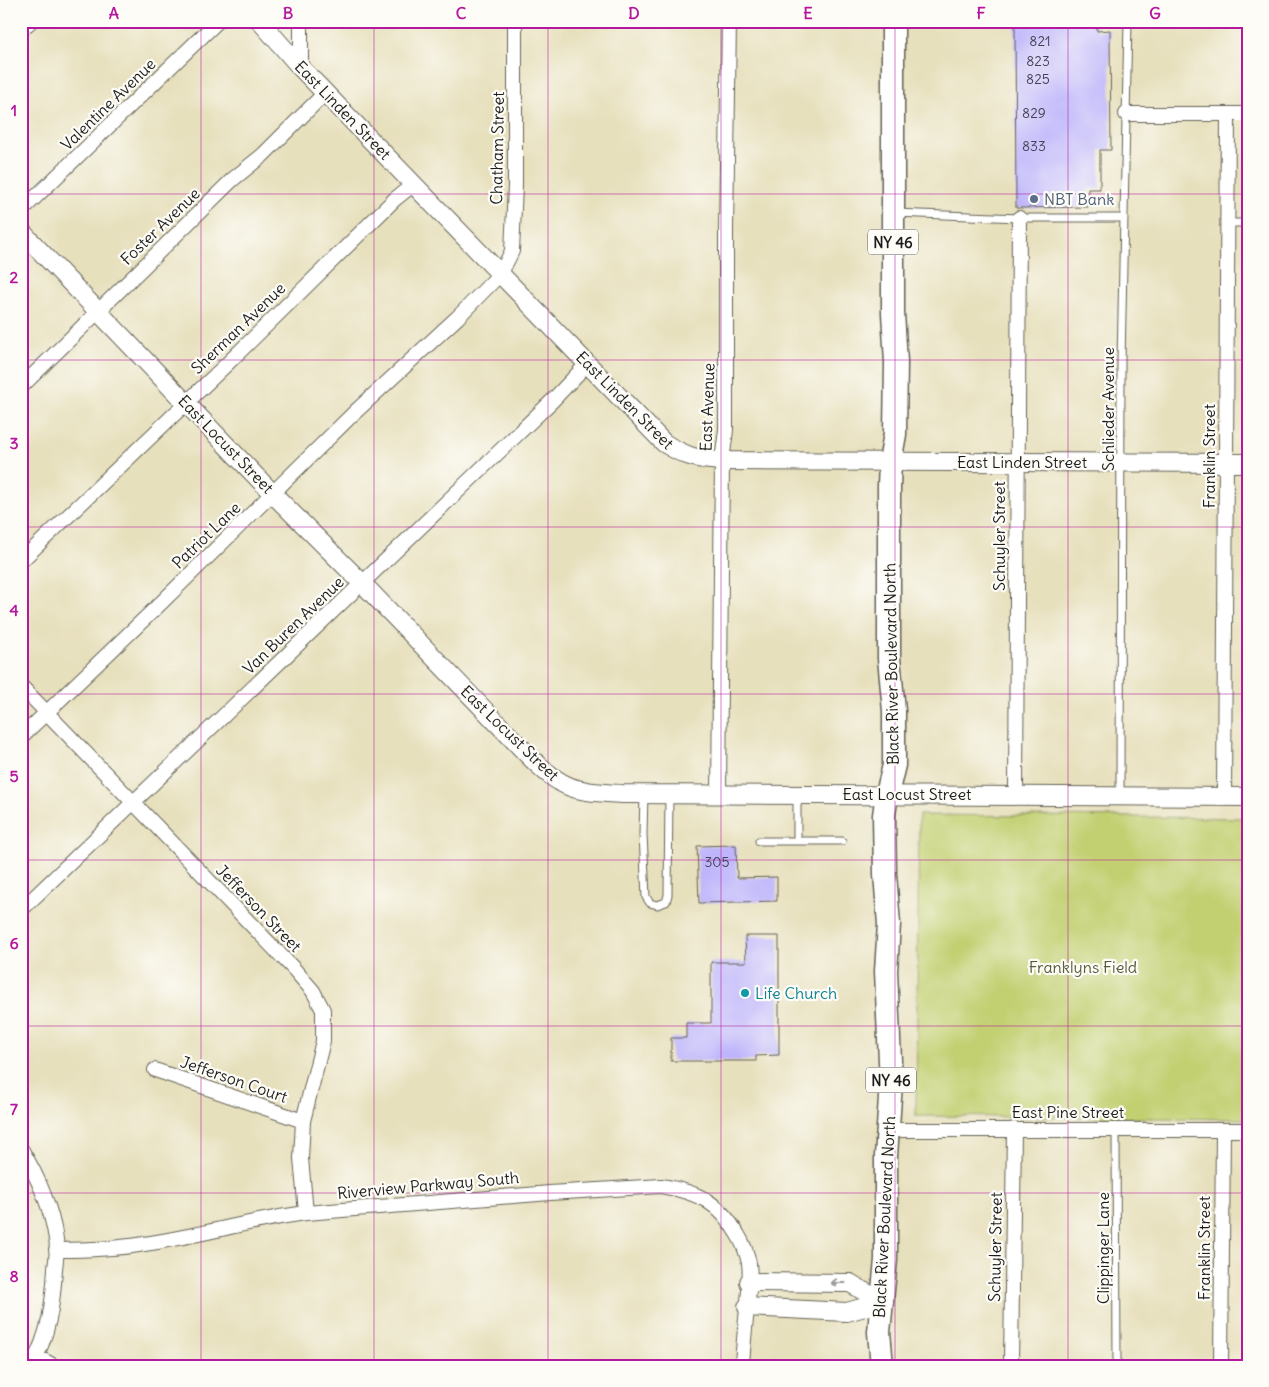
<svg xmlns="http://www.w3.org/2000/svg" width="1269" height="1387" font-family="Delius,sans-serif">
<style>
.green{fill:#c3d072;stroke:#707647}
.building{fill:#beb5fb}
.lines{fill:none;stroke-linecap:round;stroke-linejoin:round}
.service-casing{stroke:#636154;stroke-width:9}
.minor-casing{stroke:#636154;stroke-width:16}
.tertiary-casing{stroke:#636154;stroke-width:20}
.primary-casing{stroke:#636154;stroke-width:25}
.service{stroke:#fff;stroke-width:7}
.minor{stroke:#fff;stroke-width:14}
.tertiary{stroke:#fff;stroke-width:18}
.primary{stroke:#fff;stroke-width:22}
.oneway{stroke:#999}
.grid{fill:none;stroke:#b5179e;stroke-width:1;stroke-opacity:0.55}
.service-dot{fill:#5c6f8a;stroke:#fdfcf7;stroke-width:2}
.culture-dot{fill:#0f9aa8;stroke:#fdfcf7;stroke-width:2}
.labels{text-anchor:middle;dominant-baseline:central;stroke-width:4.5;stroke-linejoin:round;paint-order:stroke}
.number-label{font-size:14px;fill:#444254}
.shield{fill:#fdfcf7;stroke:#605f5e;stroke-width:1}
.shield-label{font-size:15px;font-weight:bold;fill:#1c1c1c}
.street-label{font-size:16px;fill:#1c1c1c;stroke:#fdfcf7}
.service-label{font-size:16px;fill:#4e5e75;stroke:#fdfcf7;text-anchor:start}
.park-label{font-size:16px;fill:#565b3a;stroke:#fdfcf7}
.culture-label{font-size:16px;fill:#0d838f;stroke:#fdfcf7;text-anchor:start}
.neatline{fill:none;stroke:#b5179e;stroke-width:2}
.grid-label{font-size:16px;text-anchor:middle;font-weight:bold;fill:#b5179e}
</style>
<rect width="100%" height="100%" fill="#fdfcf7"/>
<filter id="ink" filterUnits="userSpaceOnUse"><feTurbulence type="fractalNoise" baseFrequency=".02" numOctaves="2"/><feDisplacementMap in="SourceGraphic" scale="10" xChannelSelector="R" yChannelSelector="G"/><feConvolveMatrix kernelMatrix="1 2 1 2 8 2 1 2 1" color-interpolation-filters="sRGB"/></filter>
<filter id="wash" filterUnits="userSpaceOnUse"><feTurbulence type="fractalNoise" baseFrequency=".0096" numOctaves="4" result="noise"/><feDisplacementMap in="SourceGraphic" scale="20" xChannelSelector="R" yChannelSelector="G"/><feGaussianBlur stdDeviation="1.12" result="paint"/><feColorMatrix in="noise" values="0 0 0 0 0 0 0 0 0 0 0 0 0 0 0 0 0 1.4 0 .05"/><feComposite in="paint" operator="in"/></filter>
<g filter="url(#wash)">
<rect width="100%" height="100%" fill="#e7e0bd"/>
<path class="green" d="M919,815L1248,818V1119L916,1116Z"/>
<g id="blocks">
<path class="building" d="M1015,21H1096L1097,31L1110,30L1111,150H1100V189H1088V207L1016,208Z
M736,845L737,878L777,877V901L699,903L697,846Z
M745,936H779V1055L756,1056V1061H671V1038H686V1023H711V962H746Z"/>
</g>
</g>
<g filter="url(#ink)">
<use href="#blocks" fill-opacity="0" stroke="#636154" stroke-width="1"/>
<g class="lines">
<g class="service-casing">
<path id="service" d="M21,35L36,21
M895,213L1019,218H1124
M1227,223H1248
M644,794L643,834L646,897L650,903L657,905L666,902L668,895L669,794
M797,794V841H842
M1120,796L1121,362L1128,21
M759,841H797
M1116,1130L1117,1366"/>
</g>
<g class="minor-casing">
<path id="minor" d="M301,68V21
M1126,114H1248
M21,211L218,21
M21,387L232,180L263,155L325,93
M21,561L229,362L395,199L414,184
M21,686L293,968L313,991L323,1010V1041L303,1121L301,1158L306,1213
M21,737L161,603L354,413L458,317L501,273L512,251L515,186V21
M719,794L722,461L726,430V231L729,21
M1016,795L1019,218
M1224,797L1228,114
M21,910L552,401L587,364
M155,1070L303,1121
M889,1130H1248
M21,1149C38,1177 51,1206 56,1239C58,1248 56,1260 55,1269C53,1304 49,1336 31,1366
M56,1250C86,1250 115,1249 144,1244C199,1236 251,1220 306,1213L550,1193L661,1186C698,1192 719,1202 738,1235C743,1243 747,1254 749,1263C751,1278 749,1294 747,1309C745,1328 743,1347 742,1366
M36,1356L54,1366
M1011,1366L1014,1129
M1221,1366L1223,1130"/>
</g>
<g class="tertiary-casing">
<path id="tertiary" d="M260,21L301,68L664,443C685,456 697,460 722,461L1248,463
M21,231L273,494L362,583L528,755C564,791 573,791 622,794L1248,797
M749,1282L850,1283L882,1302
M747,1307L847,1312L882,1302"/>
</g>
<g class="primary-casing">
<path id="primary" d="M882,1366L879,1332L886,1260V1156L891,1083L886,971L889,924L885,874L884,815L887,794L894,765V711L889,658V486L890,462L895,434L896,362L893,313V21"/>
</g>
<use href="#service" class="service"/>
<use href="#minor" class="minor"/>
<use href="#tertiary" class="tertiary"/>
<use href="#primary" class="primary"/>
</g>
<defs><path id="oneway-shaft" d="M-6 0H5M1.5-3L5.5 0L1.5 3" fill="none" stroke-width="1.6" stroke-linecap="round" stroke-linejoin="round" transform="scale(1.25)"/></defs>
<use class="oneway" href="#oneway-shaft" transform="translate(838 1283) rotate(-180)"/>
</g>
<path class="grid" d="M201,21V1366M374,21V1366M548,21V1366M721,21V1366M895,21V1366M1068,21V1366M21,194H1248M21,360H1248M21,527H1248M21,694H1248M21,860H1248M21,1026H1248M21,1193H1248"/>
<circle class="service-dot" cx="1034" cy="199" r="5"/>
<circle class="culture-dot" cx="745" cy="993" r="5"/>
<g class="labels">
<g class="number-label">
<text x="1040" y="41">821</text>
<text x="1038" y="61">823</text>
<text x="1038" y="79">825</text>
<text x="1034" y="113">829</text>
<text x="1034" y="146">833</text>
<text x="717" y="862">305</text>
</g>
<g class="shield">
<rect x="868" y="229.5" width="50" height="25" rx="4"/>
<rect x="866" y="1067.5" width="50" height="25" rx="4"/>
</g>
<g class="shield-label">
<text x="893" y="242">NY 46</text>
<text x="891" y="1080">NY 46</text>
</g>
<g class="street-label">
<text transform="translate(108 104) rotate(-44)">Valentine Avenue</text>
<text transform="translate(343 110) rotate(46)">East Linden Street</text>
<text transform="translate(497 148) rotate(-89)">Chatham Street</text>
<text transform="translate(160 226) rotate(-44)">Foster Avenue</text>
<text transform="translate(238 328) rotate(-44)">Sherman Avenue</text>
<text transform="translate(625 400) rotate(45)">East Linden Street</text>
<text transform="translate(707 407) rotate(-88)">East Avenue</text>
<text transform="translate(1108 409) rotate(-90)">Schlieder Avenue</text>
<text transform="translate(226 444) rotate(46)">East Locust Street</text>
<text transform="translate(1209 456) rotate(-90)">Franklin Street</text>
<text x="1022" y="462">East Linden Street</text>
<text transform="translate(206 535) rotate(-44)">Patriot Lane</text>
<text transform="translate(999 536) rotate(-90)">Schuyler Street</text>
<text transform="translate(293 625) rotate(-44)">Van Buren Avenue</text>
<text transform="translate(891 664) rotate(-91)">Black River Boulevard North</text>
<text transform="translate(510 733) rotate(44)">East Locust Street</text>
<text x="907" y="794">East Locust Street</text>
<text transform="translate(259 908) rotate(46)">Jefferson Street</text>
<text transform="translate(234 1079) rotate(19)">Jefferson Court</text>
<text x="1068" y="1112">East Pine Street</text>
<text transform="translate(428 1185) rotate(-5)">Riverview Parkway South</text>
<text transform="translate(884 1217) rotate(-87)">Black River Boulevard North</text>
<text transform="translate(995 1247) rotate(-89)">Schuyler Street</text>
<text transform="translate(1103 1248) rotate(-90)">Clippinger Lane</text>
<text transform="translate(1204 1248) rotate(-90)">Franklin Street</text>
</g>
<g class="service-label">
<text x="1044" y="199">NBT Bank</text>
</g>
<g class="park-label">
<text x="1083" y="967">Franklyns Field</text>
</g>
<g class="culture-label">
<text x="755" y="993">Life Church</text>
</g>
</g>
<rect width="1269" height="1387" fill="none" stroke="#fdfcf7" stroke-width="55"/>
<rect x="28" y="28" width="1214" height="1332" class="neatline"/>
<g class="grid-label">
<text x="114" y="19">A</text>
<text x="288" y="19">B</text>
<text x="461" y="19">C</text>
<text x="634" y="19">D</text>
<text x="808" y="19">E</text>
<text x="981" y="19">F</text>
<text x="1155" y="19">G</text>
<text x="14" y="116">1</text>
<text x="14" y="283">2</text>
<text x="14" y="449">3</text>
<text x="14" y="616">4</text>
<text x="14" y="782">5</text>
<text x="14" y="949">6</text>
<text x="14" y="1115">7</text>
<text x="14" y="1282">8</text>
</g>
</svg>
